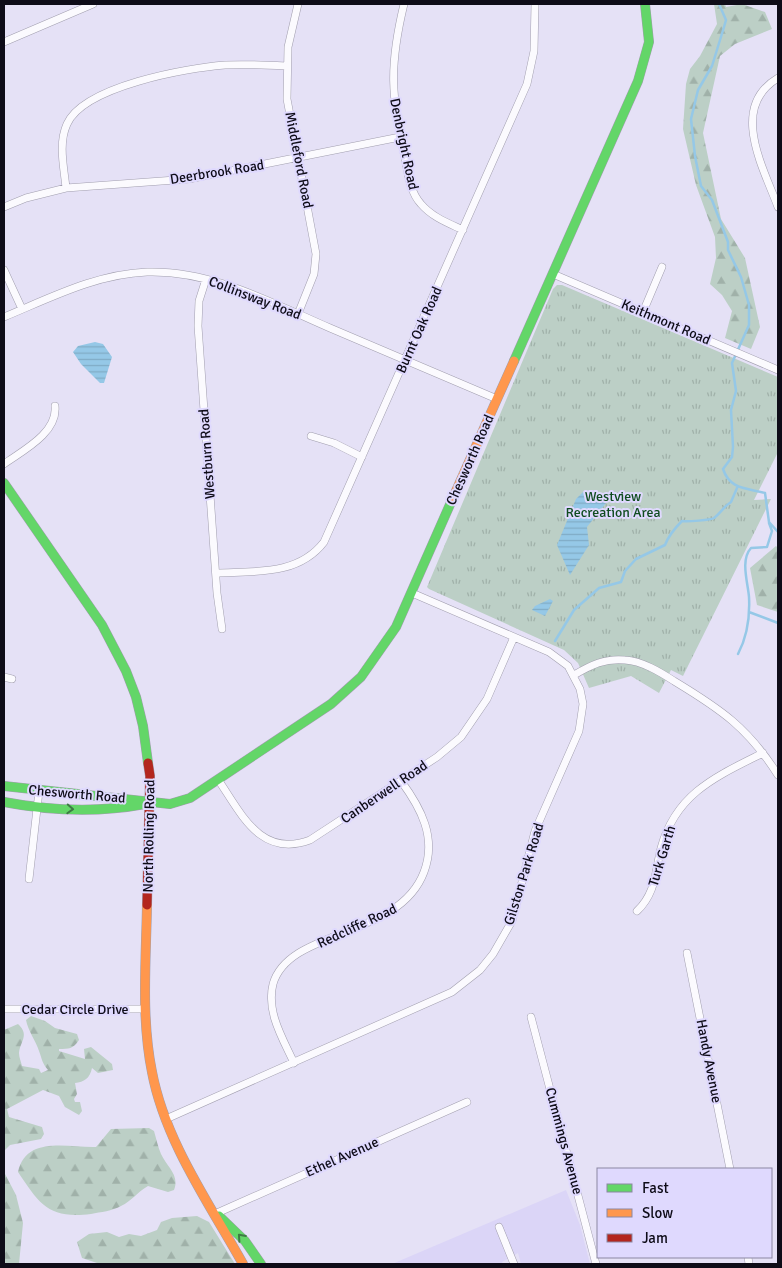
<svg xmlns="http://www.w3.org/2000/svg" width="782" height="1268" font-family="Signika,sans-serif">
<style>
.built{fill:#dbd5f7}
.forest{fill:url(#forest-firs)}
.park{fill:url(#park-tufts)}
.water{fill:url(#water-rules)}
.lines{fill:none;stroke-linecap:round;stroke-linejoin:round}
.stream{stroke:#95c8e7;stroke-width:2.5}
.street-casing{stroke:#a19eae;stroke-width:8}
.fast-casing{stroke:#a19eae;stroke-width:10}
.slow-casing{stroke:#a19eae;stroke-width:10}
.jam-casing{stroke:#a19eae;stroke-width:10}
.street{stroke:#fbfafe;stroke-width:7}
.fast{stroke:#63d668;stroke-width:9}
.slow{stroke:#ff974d;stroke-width:9}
.jam{stroke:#b3261e;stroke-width:9}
.oneway{stroke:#3d7b44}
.labels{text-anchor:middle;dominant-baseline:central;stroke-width:4;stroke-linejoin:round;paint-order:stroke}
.street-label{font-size:14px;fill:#0e0c18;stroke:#dfd9fe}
.park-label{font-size:14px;fill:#0f4c1f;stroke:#dfd9fe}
</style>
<defs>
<pattern id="forest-firs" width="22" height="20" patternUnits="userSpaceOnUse" patternTransform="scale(1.25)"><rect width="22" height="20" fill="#bccfc6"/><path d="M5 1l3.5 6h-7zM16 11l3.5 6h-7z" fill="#a0b1a9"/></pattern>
<pattern id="park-tufts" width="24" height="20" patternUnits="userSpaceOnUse" patternTransform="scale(1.25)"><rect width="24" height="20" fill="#bccfc6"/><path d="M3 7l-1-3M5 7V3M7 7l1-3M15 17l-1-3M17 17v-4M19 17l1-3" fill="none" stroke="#a0b1a9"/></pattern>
<pattern id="water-rules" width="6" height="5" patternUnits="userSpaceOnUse" patternTransform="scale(1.25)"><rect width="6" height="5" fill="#95c8e7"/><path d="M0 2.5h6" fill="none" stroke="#7fabc5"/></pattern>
</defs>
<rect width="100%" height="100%" fill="#e5e1f6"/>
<path class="built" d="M566,1190L580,1225L590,1264H521L518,1253L502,1262L503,1264H392Z"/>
<path class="forest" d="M714,4H725L726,7L742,4L765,12L772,29L735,44L720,56L703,133L721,219L745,258L760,327L751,349L725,338L732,311L722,295L710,284L716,258L715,237L696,185L683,129L686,84L690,69L700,56L717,24Z
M776,546L778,548V612L757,605L750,568Z
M31,1016L45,1021L55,1028L77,1034L79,1040C73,1049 69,1049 59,1049V1051L85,1059L84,1049L91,1047L112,1064L113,1070L98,1073L92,1068C90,1078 84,1082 75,1083L77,1094L74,1099L75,1102H80L82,1111L79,1115L65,1107L59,1096L43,1090L7,1109L9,1117L42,1127L44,1134L41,1139L10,1145L4,1151V1030L18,1024C30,1035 20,1041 19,1053C19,1057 21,1062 22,1066L39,1069L41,1073L48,1070C42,1063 42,1059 39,1051C36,1041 28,1031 26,1020Z
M149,1128L154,1131C156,1138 158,1147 161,1154C167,1167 180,1175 174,1190L168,1192L148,1186C137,1192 132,1201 121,1206C112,1211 101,1212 91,1214C49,1219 40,1205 18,1172C26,1135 69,1148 96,1147L111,1129Z
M4,1172L16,1195L23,1223L19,1264H4Z
M197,1216L209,1222L235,1264H100L82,1258L77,1242L89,1234L107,1232L119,1237L129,1234L141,1236L157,1230L161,1222L172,1218Z"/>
<path class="park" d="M557,285H562L778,377V452L754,500L771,499L683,676L671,670L659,693L631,676L589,688L578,663L564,650L429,589L427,587L553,289Z"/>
<path class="water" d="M95,342L103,344L112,357L104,383H100L81,364L73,352L78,346Z
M584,491L610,498L587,527L589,545L570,575L557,545L576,499Z
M550,599L553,601L545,616L532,610L535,606Z"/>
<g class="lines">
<path class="stream" d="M719,4L726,20L724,27L712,66L698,90L691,119L695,156L701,186L712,200L728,242V250L741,277L749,305V325L732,363L736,391L731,410L733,447L732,457L723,469C730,490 747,488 765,493L769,522L778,532
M749,612L778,623
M555,641L574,610L599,588L621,582L625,571L636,559L665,545C668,537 676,527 682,521C687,522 711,520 714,518C721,513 723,507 731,502L737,488
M738,654C747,637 750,616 749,597C748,583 740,560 751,548L767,547L772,531L769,523"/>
<g class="street-casing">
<path id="street" d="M298,4L288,47L287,99L316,254L314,274L298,314
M404,4C389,66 391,96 405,158C408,174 410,192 421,204C432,217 448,223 463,230
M4,42L93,4
M778,78C729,107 763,167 778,207
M66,188C64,167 58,144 67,124C84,86 187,68 225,65C246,64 266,65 287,66
M4,207L26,198L66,188L189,179L400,137
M4,270L22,309
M553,274L778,370
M206,279L199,301L198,326L217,593L222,629
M643,312L662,267
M4,317C50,298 96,274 147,272C212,270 272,303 330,328C386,352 441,375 497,399
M311,436L334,443L362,457
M4,464C22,451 58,433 55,406
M216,573C254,571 298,576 324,542L527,84L534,51L535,4
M574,675C591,665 605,658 625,660C642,661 660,672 674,681C722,710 748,728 778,775
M4,677L12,679
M219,781C242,815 261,858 310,840L437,757L461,737L487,699L514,637
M29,879L39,791
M637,911C656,893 655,872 661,848C676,793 717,776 763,753
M687,953L730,1169
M4,1009H145
M531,1017L596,1264
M294,1063C283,1039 266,1012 273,984C289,928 399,939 424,872C437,838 421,808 401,781
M166,1119L452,992L480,970L493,954L512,921L535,831L579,731L583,704L580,689L568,666L549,652L412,593
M217,1213L467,1102
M499,1227L514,1264
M748,1257L749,1264"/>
</g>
<g class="fast-casing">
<path id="fast" d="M514,361L638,81L649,42L645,4
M4,483L102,625L126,671L136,697L143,726L148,763
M4,786L170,804L190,798L331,704L361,677L396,627L452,500
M4,802C51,811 97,813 145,804
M219,1216L245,1241L261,1264"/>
</g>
<g class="slow-casing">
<path id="slow" d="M452,500L514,361
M147,905C146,961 141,1018 152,1072C165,1141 209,1203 243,1264"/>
</g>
<g class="jam-casing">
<path id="jam" d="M147,905L150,776L148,763"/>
</g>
<use href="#street" class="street"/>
<use href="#fast" class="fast"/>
<use href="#slow" class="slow"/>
<use href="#jam" class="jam"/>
</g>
<defs><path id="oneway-chevron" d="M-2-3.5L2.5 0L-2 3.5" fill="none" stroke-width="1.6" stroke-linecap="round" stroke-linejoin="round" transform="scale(1.25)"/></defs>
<g class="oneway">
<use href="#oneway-chevron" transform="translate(70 809) rotate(3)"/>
<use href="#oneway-chevron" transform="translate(241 1237) rotate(-132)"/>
</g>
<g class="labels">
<g class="street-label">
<text transform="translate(404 144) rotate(78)">Denbright Road</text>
<text transform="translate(299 160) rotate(79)">Middleford Road</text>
<text transform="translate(217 172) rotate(-9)">Deerbrook Road</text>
<text transform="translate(255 298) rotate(21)">Collinsway Road</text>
<text transform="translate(666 322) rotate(23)">Keithmont Road</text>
<text transform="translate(419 330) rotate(-66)">Burnt Oak Road</text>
<text transform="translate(207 454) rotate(-94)">Westburn Road</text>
<text transform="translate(470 460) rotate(-66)">Chesworth Road</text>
<text transform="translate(384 792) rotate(-34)">Canberwell Road</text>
<text transform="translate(77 794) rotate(5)">Chesworth Road</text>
<text transform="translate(149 836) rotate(-89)">North Rolling Road</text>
<text transform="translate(662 856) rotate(-73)">Turk Garth</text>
<text transform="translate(524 874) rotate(-73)">Gilston Park Road</text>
<text transform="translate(357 926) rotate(-25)">Redcliffe Road</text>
<text x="75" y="1009">Cedar Circle Drive</text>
<text transform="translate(709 1061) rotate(79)">Handy Avenue</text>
<text transform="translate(564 1141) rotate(75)">Cummings Avenue</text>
<text transform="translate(342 1157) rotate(-24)">Ethel Avenue</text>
</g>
<g class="park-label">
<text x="613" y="496">Westview<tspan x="613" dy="16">Recreation Area</tspan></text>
</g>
</g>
<rect width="782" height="1268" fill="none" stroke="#0e0c18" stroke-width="10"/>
<rect x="597" y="1168" width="175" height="90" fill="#dfd9fe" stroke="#8b87a2"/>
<rect x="607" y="1184" width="25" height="8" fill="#63d668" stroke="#8b87a2"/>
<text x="642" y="1193" font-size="15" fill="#0e0c18">Fast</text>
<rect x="607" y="1209" width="25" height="8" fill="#ff974d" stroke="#8b87a2"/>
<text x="642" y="1218" font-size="15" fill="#0e0c18">Slow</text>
<rect x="607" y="1234" width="25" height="8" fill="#b3261e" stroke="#8b87a2"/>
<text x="642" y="1243" font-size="15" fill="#0e0c18">Jam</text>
</svg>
